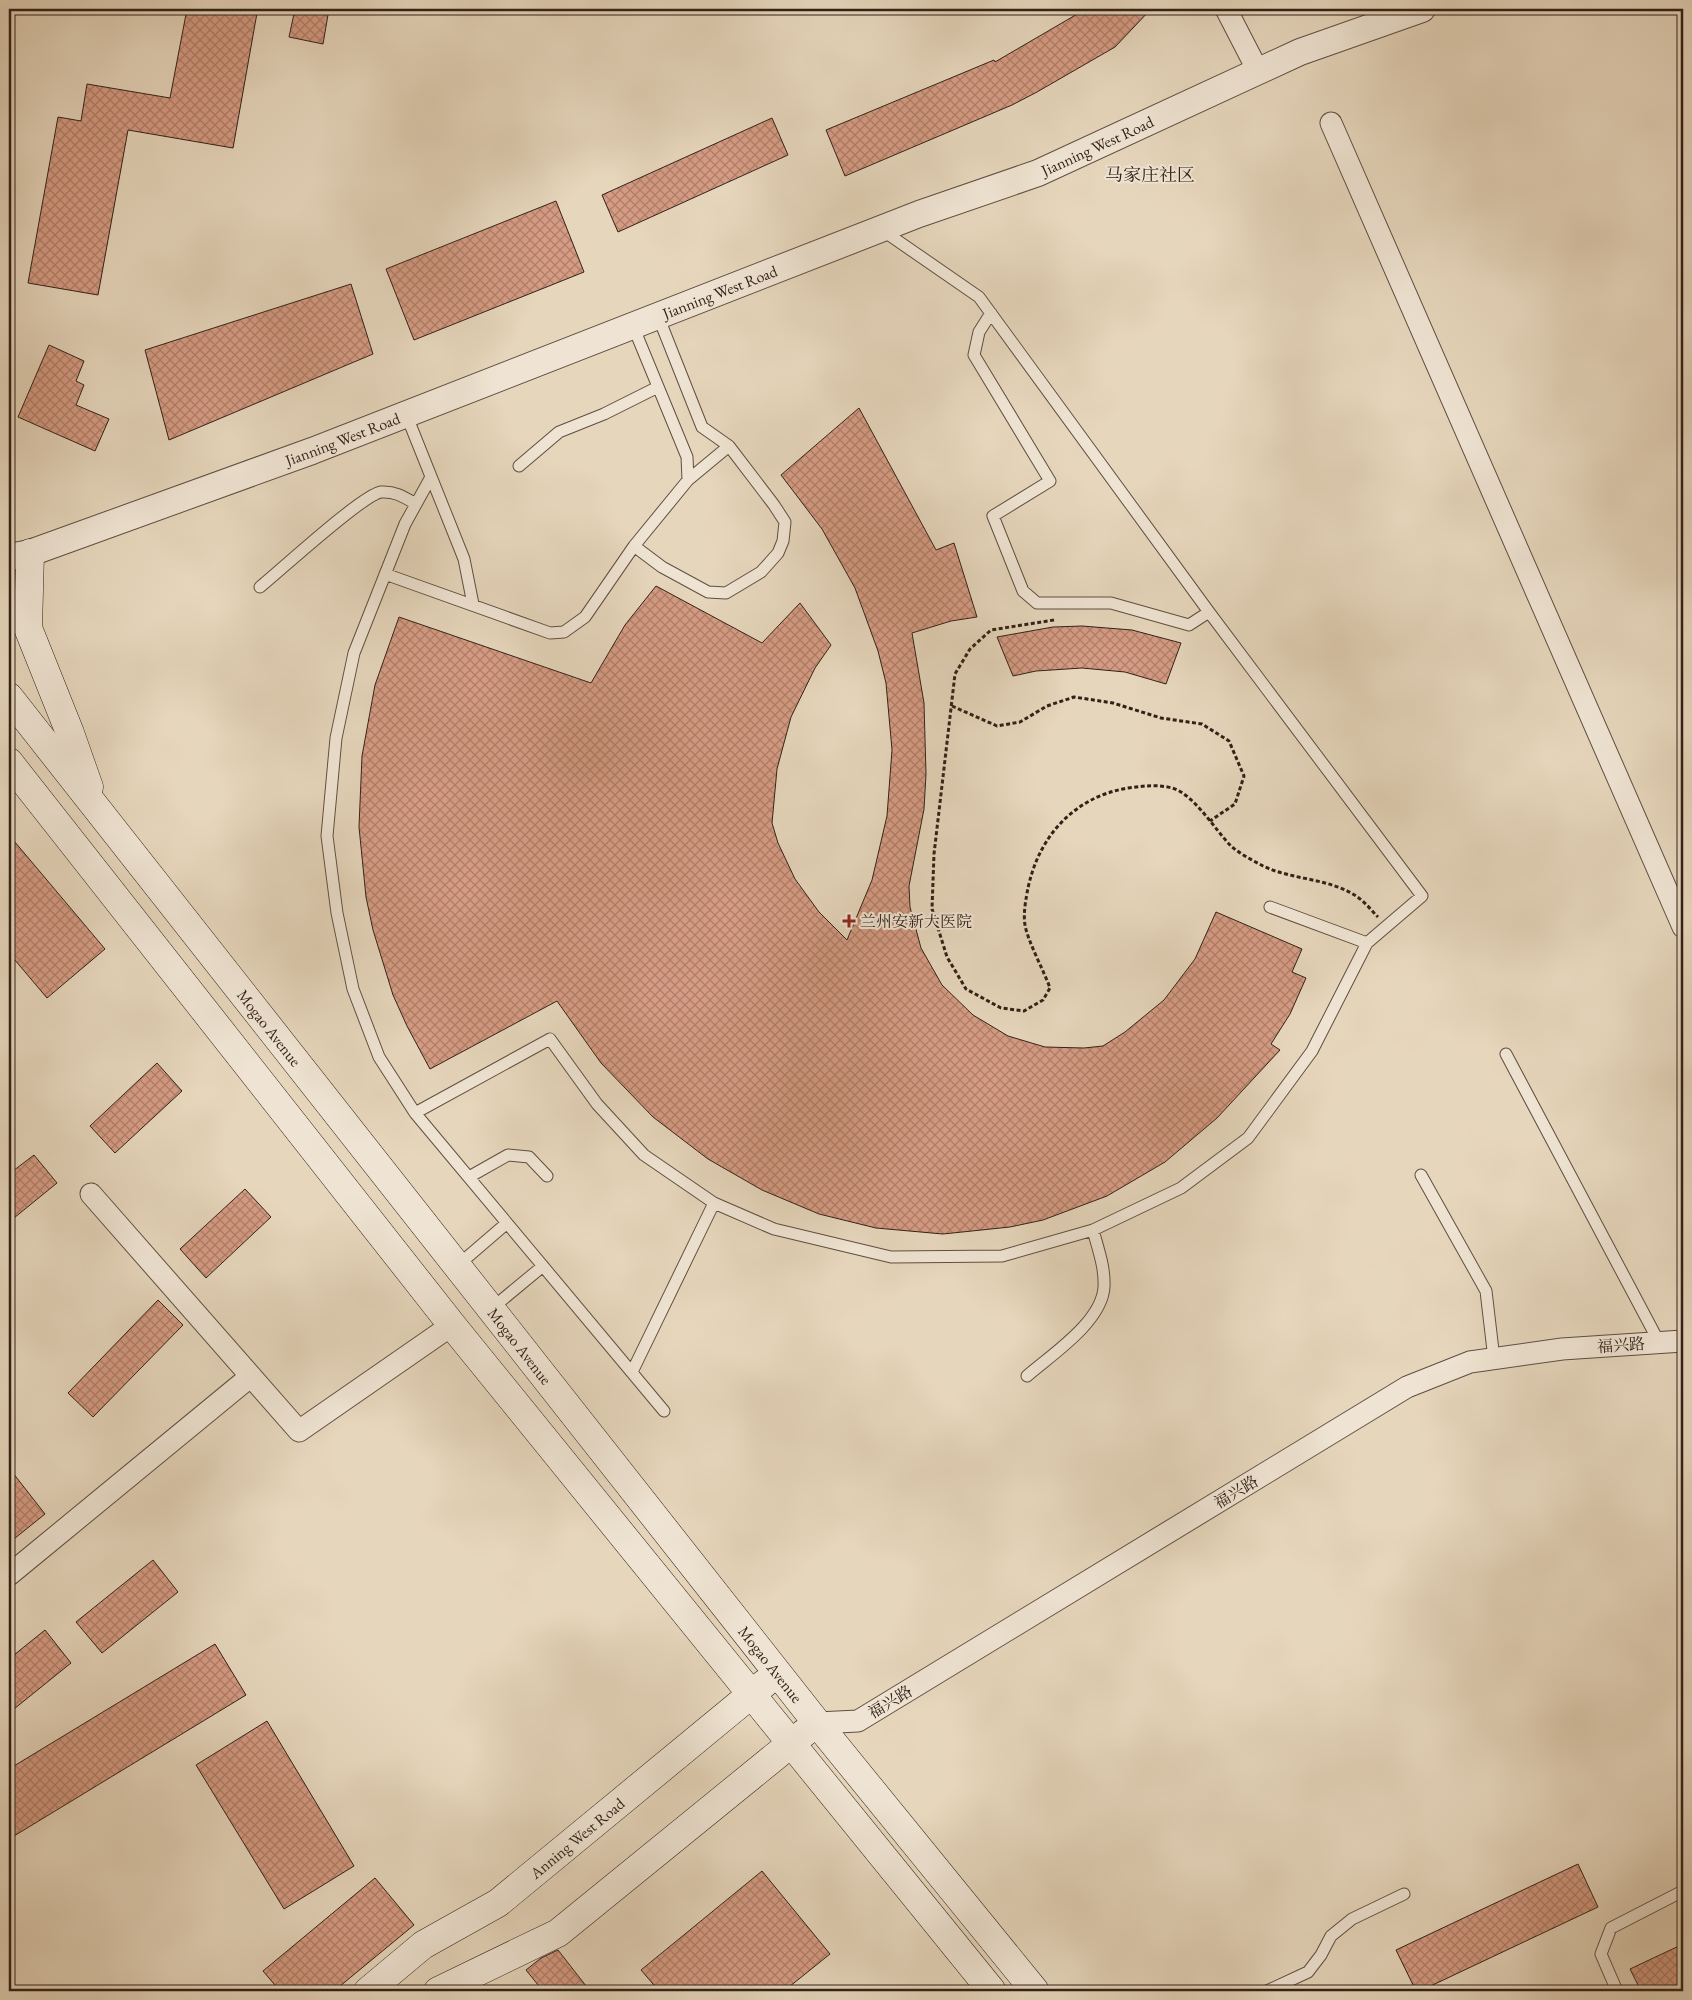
<svg xmlns="http://www.w3.org/2000/svg" width="1692" height="2000" font-family="'EB Garamond','Noto Serif SC',serif">
<style>
.building{fill:url(#building-cross-hatch);stroke:#322118}
.lines{fill:none;stroke-linecap:round;stroke-linejoin:round}
.service-casing{stroke:#5f4e41;stroke-width:13}
.minor-casing{stroke:#5f4e41;stroke-width:23}
.tertiary-casing{stroke:#5f4e41;stroke-width:28}
.secondary-casing{stroke:#322118;stroke-width:29}
.path{stroke:#322118;stroke-width:3;stroke-dasharray:4 2.5;stroke-linecap:butt}
.service{stroke:#efe4d3;stroke-width:11}
.minor{stroke:#efe4d3;stroke-width:21}
.tertiary{stroke:#efe4d3;stroke-width:26}
.secondary{stroke:#efe4d3;stroke-width:28}
.poi-dot{fill:#8f2418;stroke:#efe4d3;stroke-width:2}
.labels{text-anchor:middle;dominant-baseline:central;stroke-width:4;stroke-linejoin:round;paint-order:stroke}
.street-label{font-size:16px;fill:#322118;stroke:#efe4d3}
.poi-label{font-size:16px;fill:#322118;stroke:#efe4d3;text-anchor:start}
.neighbourhood-label{font-size:18px;fill:#322118;stroke:#efe4d3}
</style>
<defs>
<pattern id="building-cross-hatch" width="8" height="8" patternUnits="userSpaceOnUse" patternTransform="scale(1.25)"><rect width="8" height="8" fill="#d69b83"/><path d="M0 0l8 8M0 8l8-8" fill="none" stroke="#ae7e6a"/></pattern>
</defs>
<rect width="100%" height="100%" fill="#e6d6bc"/>
<filter id="stains"><feTurbulence type="fractalNoise" baseFrequency=".004" numOctaves="4"/><feColorMatrix values="0 0 0 0 .2 0 0 0 0 .09 0 0 0 0 .02 0 0 0 .5 -.17"/></filter>
<radialGradient id="worn" r=".72"><stop offset=".6" stop-color="#630" stop-opacity="0"/><stop offset="1" stop-color="#630" stop-opacity=".3"/></radialGradient>
<path class="building" d="M187,9H232L257,13L233,148L128,130L98,295L28,283L58,117L81,121L87,84L170,98Z
M295,9H329L323,44L289,37Z
M1084,9H1151L1115,47L1037,92L1012,105L845,176L826,130L994,60L995,62L1079,13Z
M772,118L788,155L618,232L602,195Z
M556,201L584,272L414,340L386,269Z
M351,284L373,354L169,440L145,350Z
M49,345L84,361L76,381L84,385L76,405L109,419L95,451L18,417Z
M859,408L936,550L954,543L977,617L951,621L912,633L924,703L926,774L924,809L909,886L910,907L921,948L942,985L973,1015L1008,1036L1045,1047L1084,1048L1103,1046L1125,1032L1164,1000L1195,959L1216,912L1302,949L1292,972L1306,978L1290,1014L1271,1044L1280,1050L1217,1118L1165,1162L1107,1196L1043,1220L1010,1227L943,1234L876,1228L819,1214L762,1190L708,1159L653,1117L601,1063L557,1001L430,1069L407,1026L393,995L373,930L366,897L359,827L362,756L375,685L399,617L591,683L625,625L656,586L762,643L800,603L831,645L815,668L791,717L777,769L772,823L778,843L795,879L819,912L847,940L872,880L887,816L892,750L886,683L878,651L855,588L822,529L781,475Z
M1082,626L1132,630L1181,643L1166,684L1125,672L1082,668L1036,671L1013,676L997,637L1053,627Z
M9,835L105,949L47,998L9,953Z
M157,1063L182,1091L115,1153L90,1126Z
M34,1155L57,1183L9,1222V1174Z
M245,1189L271,1217L206,1278L180,1249Z
M158,1300L183,1325L93,1417L68,1393Z
M9,1468L45,1514L9,1543Z
M153,1560L178,1592L102,1653L76,1622Z
M45,1630L71,1663L9,1713V1659Z
M215,1644L246,1695L9,1839V1769Z
M267,1721L354,1866L284,1909L196,1765Z
M1578,1864L1598,1907L1420,1991H1416L1396,1950Z
M762,1871L830,1954L784,1991H659L641,1970Z
M375,1878L414,1925L334,1991H280L263,1971Z
M1683,1944V1991H1641L1630,1969Z
M558,1950L590,1991H543L526,1970L541,1958Z"/>
<g class="lines">
<g class="service-casing">
<path id="service" d="M991,313L979,332L974,355L1050,481L993,516L1023,591L1037,603H1111L1189,625L1209,612
M633,326L687,457L688,480
M406,414L464,559L473,604
M519,466L559,432L604,414L658,387
M431,477L405,524L354,653L336,738L327,836L337,913L353,989L379,1057L415,1113L664,1411
M634,546L662,567L708,592L726,593L761,572L778,553L783,541L785,522L774,505L729,446L702,427L658,316
M385,574L550,633L564,632L585,617L634,546L688,480L729,446
M260,587C280,571 362,495 381,492C395,491 404,497 416,504
M1270,907L1367,943
M1506,1054L1659,1342
M415,1113L550,1039L597,1104L644,1155L714,1203L774,1229L891,1257L1002,1256L1093,1230L1181,1188L1248,1138L1312,1051L1367,943L1422,896L1209,612L979,297L882,230
M1421,1175L1486,1291L1494,1359
M469,1177L508,1155L529,1157L547,1176
M457,1266L507,1223
M491,1309L543,1266
M632,1372L714,1203
M1027,1376C1051,1355 1102,1322 1104,1287C1105,1267 1098,1249 1093,1230
M1267,1991L1308,1972L1321,1955L1331,1936L1352,1919L1404,1894
M1617,1991L1601,1954L1611,1928L1683,1891"/>
</g>
<g class="minor-casing">
<path id="minor" d="M1226,9L1258,71
M1331,123L1683,927
M91,1194L299,1431L452,1325
M9,1575L251,1376
M817,1723L858,1721L1407,1387L1470,1362L1562,1349L1683,1341"/>
</g>
<g class="tertiary-casing">
<g id="tertiary">
<path id="s1" d="M9,557L30,553L312,451L919,214L1038,173L1300,52L1422,9"/>
</g>
</g>
<g class="secondary-casing">
<g id="secondary">
<path d="M30,553L28,628L70,733L89,787"/>
<path id="s2" d="M9,697L817,1723L1035,1991"/>
<path d="M9,762L452,1325L992,1991"/>
<path id="s3" d="M368,1991L423,1945L498,1903L765,1683"/>
<path d="M438,1991L558,1933L804,1733"/>
</g>
</g>
<path class="path" d="M1054,620L991,630L970,649L955,674L934,854L932,909L947,957L966,989L1001,1008L1024,1011L1043,1000L1050,988C1044,971 1028,942 1025,925C1023,914 1026,898 1028,888C1039,836 1074,797 1128,788C1143,786 1157,784 1172,788C1194,794 1215,830 1231,846C1240,854 1252,860 1263,866C1292,880 1329,878 1356,896C1364,901 1371,910 1378,917
M952,706L997,726L1020,722L1047,706L1074,697L1113,703L1161,718L1202,724L1229,741L1244,776L1235,804L1210,821"/>
<use href="#service" class="service"/>
<use href="#minor" class="minor"/>
<use href="#tertiary" class="tertiary"/>
<use href="#secondary" class="secondary"/>
</g>
<path class="poi-dot" d="M846.5 913.5h5v5h5v5h-5v5h-5v-5h-5v-5h5z"/>
<g class="labels">
<g class="street-label">
<text stroke="none"><textPath href="#s1" startOffset="1164">Jianning West Road</textPath></text>
<text stroke="none"><textPath href="#s1" startOffset="759">Jianning West Road</textPath></text>
<text stroke="none"><textPath href="#s1" startOffset="354">Jianning West Road</textPath></text>
<text stroke="none"><textPath href="#s2" startOffset="421">Mogao Avenue</textPath></text>
<text transform="translate(1621 1345) rotate(-4)">福兴路</text>
<text stroke="none"><textPath href="#s2" startOffset="826">Mogao Avenue</textPath></text>
<text transform="translate(1236 1492) rotate(-31)">福兴路</text>
<text stroke="none"><textPath href="#s2" startOffset="1231">Mogao Avenue</textPath></text>
<text transform="translate(890 1702) rotate(-31)">福兴路</text>
<text stroke="none"><textPath href="#s3" startOffset="260">Anning West Road</textPath></text>
</g>
<g class="poi-label">
<text x="860" y="921">兰州安新大医院</text>
</g>
<g class="neighbourhood-label">
<text x="1150" y="174">马家庄社区</text>
</g>
</g>
<rect width="1692" height="2000" fill="none" stroke="#e6d6bc" stroke-width="30"/>
<rect x="10" y="10" width="1672" height="1980" fill="none" stroke="#322118" stroke-width="2.5"/>
<rect x="15" y="15" width="1662" height="1970" fill="none" stroke="#322118"/>
<rect width="100%" height="100%" filter="url(#stains)"/>
<rect width="100%" height="100%" fill="url(#worn)"/>
</svg>
